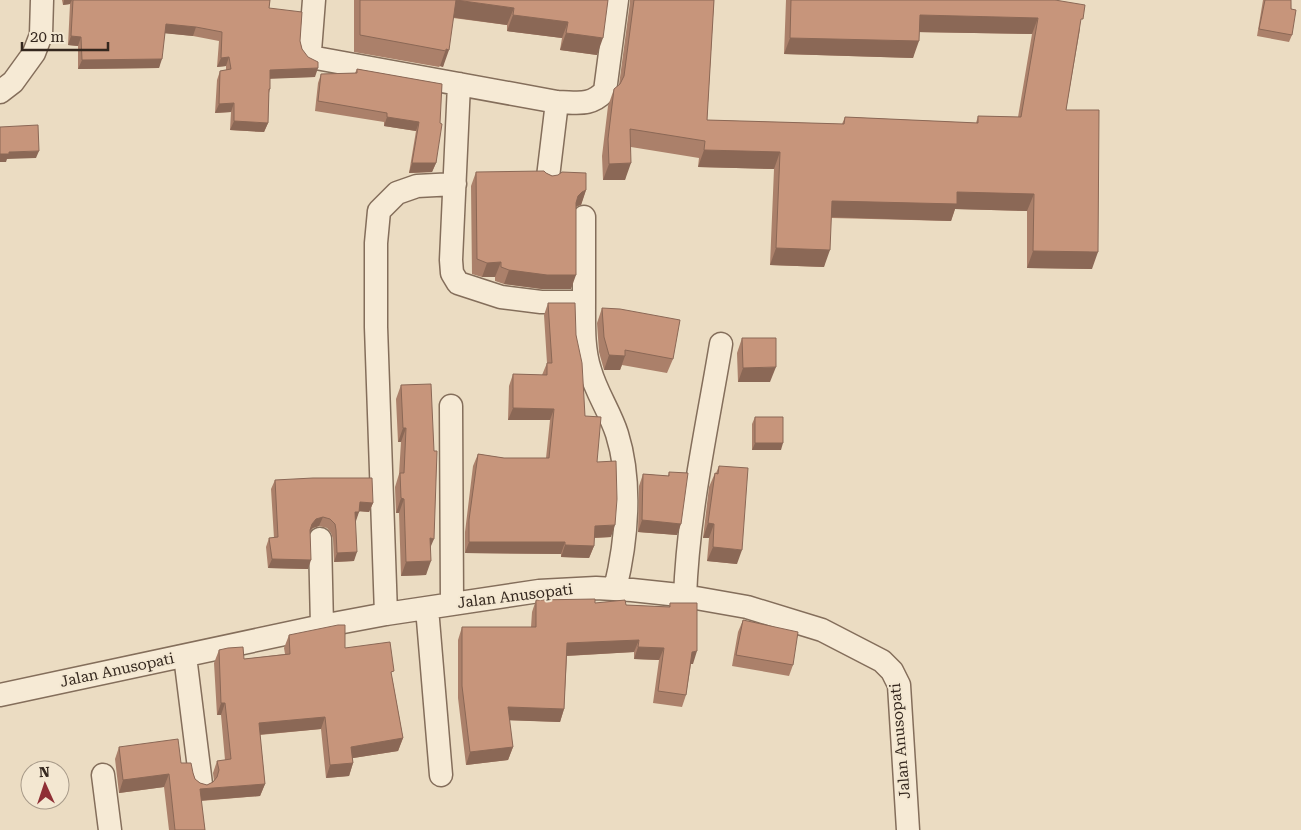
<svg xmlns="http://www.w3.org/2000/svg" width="1301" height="830" font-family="'Roboto Serif',serif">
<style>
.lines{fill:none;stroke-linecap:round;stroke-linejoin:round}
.minor-casing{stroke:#846e5b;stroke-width:25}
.minor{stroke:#f6ead5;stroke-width:22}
.wall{fill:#ab806a}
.shaded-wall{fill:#8b6856}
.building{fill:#c7957b;stroke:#8b6856}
.labels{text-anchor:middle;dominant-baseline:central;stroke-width:4;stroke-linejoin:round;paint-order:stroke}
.street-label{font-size:15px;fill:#34271e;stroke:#f3e7d1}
</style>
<rect width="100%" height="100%" fill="#ebdcc2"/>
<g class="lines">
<g class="minor-casing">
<path id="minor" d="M314,0L310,51L311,55L316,58L557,102C577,102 590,107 605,91L617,0
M459,84L451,260L452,273L458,283L501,297L541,302H584C584,325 583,349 590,370C596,392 610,412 617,434C632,482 627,540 615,589
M0,92L13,82L34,53L41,35L42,0
M548,177L557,102
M584,302V217
M451,406L452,604
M320,539L322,626
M685,597C688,512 707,428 721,344
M427,608L441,775
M386,614L376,327V243L379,211L397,193L417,186L455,184
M185,656L201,784
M0,695L322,626L386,614L539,591L596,588L632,590L679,595L747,607L822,630L882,661L892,671L899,685L908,830
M103,775L110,830"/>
</g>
<use href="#minor" class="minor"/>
</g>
<path class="wall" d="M62,0H270L269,8L300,41L302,49L315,77L270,78V89L269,93L268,123L264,132L230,130L231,112L215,113L217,80L220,71L226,70V66L217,67L219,41L193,36L165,33L159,68L78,69V46L68,45L70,4L63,5Z
M354,0H608L597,55L560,50L562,38L507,31V25L453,18L443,67L440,66L439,67L354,52Z
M630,0H714L707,120L842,124L845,117L976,123L978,116L1018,117L1032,34L919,32L913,58L784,54L786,0H1055L1080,29L1066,110L1092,269L1027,268V211L955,209L951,221L831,218L824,267L770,265L774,169L698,167L699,158L631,147L625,180H603L602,156L608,106L614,89L619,85L630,2Z
M1263,0H1291L1292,35L1289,42L1257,36Z
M357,69L442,84L436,163L432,172L409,173L416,131L384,126V122L315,111L318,83L321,74L355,73Z
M476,172L546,173L586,190L581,205L576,207L571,289H542L504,284L495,281V277H482L472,274L471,186Z
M548,303L576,335L585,416L597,462L611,537L594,538V546L589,558L561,557V554L465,553V532L473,466L478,454L504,458H546L550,420H508L509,386L513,374L542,375L547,363L544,315Z
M602,308L673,359L667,373L622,365L620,370H604L599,352L597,323Z
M742,338L770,382H738L737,353Z
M401,385L431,546L426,575L401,576L399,513H396L395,487L399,474L401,442H398L396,399Z
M755,417L781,450H752V424Z
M719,466L737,564L707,561L709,538H703L709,487L715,473H716Z
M669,472L677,535L638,532L639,486L643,474L668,476Z
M275,480L373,503L369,512L359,511L355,521L354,561L334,562L333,539L331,533L327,528L319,526L313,528L310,531L308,569L268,568L266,547L269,538H274L271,489Z
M536,600L626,605L669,607L670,603L693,664H691L686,695L682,707L653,703L659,660L634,659V652L567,656L564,709L560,722L509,720L513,747L508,760L466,765L458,698V640L462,627H531L532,612Z
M743,620L793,665L789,676L732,666L738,632Z
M289,635L345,648L392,677L403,738L398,751L353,758V763L349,776L326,778L321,729L260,735L265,784L260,796L201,801L205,830H169L164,787L119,793L115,759L119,747L181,763L193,773L195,779L200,783L207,785L213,782L214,781L213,773L217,761L225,760L221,715H217L214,663L219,650L244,659L285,654L284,648Z"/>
<path class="shaded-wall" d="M64,0H72L70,4L63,5Z
M456,0L514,8L507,25L450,17Z
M513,15L568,22L562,38L507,31Z
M920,15L1038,18L1032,34L913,32Z
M166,24L196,27L193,36L162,33Z
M566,33L603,38L597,55L560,50Z
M71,36L81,37L78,46L68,45Z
M790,38L919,41L913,58L784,54Z
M446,49L449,50L443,67L440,66Z
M229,57L226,66L217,67L221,58Z
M162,59L159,68L78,69L82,60Z
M318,68L315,77L267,79L270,70Z
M234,103L231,112L215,113L219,104Z
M387,117L419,122L416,131L384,126Z
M234,121L268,123L264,132L230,130Z
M704,150L780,152L774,169L698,167Z
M39,151L36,158L7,159L6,162H0V154L9,152Z
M412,163H436L432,172L409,173Z
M631,163L625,180H603L609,164Z
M586,190L581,205L577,206L573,210L578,196L582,192Z
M957,192L1034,194L1027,211L955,209L951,221L826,217L832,201Z
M776,248L830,250L824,267L770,265Z
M1033,251L1098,252L1092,269L1027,268Z
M501,262L495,277H482L487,263Z
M509,270L576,275L571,289H542L504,284Z
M609,355L625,356L620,370H604Z
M776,367L770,382H738L743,368Z
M513,408L554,409L550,420H508Z
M403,428H406L401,442H398Z
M755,443H783L781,450H752Z
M401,498L404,499L399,513H396Z
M360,502L373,503L369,512L356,511Z
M355,512H359L356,521H351Z
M323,517L319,526L313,528L308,533L312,524L316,519Z
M642,520L681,524L677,535L638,532Z
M708,523L714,524L709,538H703Z
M615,525L611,537L590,538L595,526Z
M430,538L434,539L428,553Z
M469,542H565L561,554L465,553Z
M565,545L594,546L589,558L561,557Z
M713,547L742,550L737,564L707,561Z
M357,552L354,561L334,562L337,553Z
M272,559L311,560L308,569L268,568Z
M431,561L426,575L401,576L406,562Z
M639,640L634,652L563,656L567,643Z
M638,647L664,648L659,660L634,659Z
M697,651L693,664H688L692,652Z
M221,703H225L221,715H217Z
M508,707L564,709L560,722L503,720Z
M325,717L321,729L255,735L259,723Z
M403,738L398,751L347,759L351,747Z
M513,747L508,760L466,765L470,752Z
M353,763L349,776L326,778L330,765Z
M169,774L164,787L119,793L123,780Z
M265,784L260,796L195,801L200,789Z"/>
<path class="building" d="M73,0H270L269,8L302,12L300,41L302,49L308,57L318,62V68L270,70V89H269L268,123L234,121V103L219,104L220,71L231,69L229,57L221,58L222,32L196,27L166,24L162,59L82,60L81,37L71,36Z
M360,0H608L603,38L566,33L568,22L513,15L514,8L456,0L449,50L446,49V51L360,35Z
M634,0H714L707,120L844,124L845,117L978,123V116L1021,117L1038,18L920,15L919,41L790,38L791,0H1055L1085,5L1083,19H1081L1066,110H1099L1098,252L1033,251L1034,194L957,192V204L832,201L830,250L776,248L780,152L704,150L705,141L630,129L631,163L609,164L608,139L614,89L620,84L624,76Z
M1265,0H1291V9L1296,10L1292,35L1259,29Z
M357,69L442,84L440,123L442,124L436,163H412L419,122L387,117V113L318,101L321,74L357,73Z
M38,125L39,151L9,152V154H0V127Z
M544,171L546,173L552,176L558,175L562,172L586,173V190L582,192L578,196L576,203V275H547L509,270L501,267V262L487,263L477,259L476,172Z
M548,303H575L576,335L582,363L585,416L601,417L597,462L616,461L617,499L615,525L595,526L594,546L565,545V542H469V520L478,454L504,458H549L554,409L513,408V374L547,375V363H552Z
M602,308L620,309L680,320L673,359L625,350V356L609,355L604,337Z
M742,338H776V367L743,368Z
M431,384L434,451H437L434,539L430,538L431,561L406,562L404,499L401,498L400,473H404L406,428H403L401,385Z
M755,417H783V443H755Z
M719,466L748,468L742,550L713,547L714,524L708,523L715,473L718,474Z
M669,472L688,473L681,524L642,520L643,474L669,476Z
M313,478H372L373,503L360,502L359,512H355L357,552L337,553L336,530L335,524L330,519L323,517L316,519L312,524L310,530L311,560L272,559L269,538L278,537L275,480Z
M595,599V603L625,600L626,605L670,607V603H697V651L692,652L686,695L658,691L664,648L638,647L639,640L567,643L564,709L508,707L513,747L470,752L462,686V627H536V600Z
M743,620L798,632L793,665L736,655Z
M338,625H345V648L390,642L394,671L391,672L403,738L351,747L353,763L330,765L325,717L259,723L265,784L200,789L205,830H175L169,774L123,780L119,747L178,739L181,763H191L193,773L195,779L200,783L207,785L213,782L217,777L219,770L217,761L231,759L225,703H221L219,650L228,648L243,647L244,659L290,654L289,635Z"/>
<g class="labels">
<g class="street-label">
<text transform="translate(515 596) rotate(-7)">Jalan Anusopati</text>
<text transform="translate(117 670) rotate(-12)">Jalan Anusopati</text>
<text transform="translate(900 741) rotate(-95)">Jalan Anusopati</text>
</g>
</g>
<g transform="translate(45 785) rotate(357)"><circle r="24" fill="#f3e7d1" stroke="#a79a89"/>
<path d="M0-4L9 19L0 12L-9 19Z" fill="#8f2f35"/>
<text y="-8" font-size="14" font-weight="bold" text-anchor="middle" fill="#34271e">N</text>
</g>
<path d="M22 42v8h86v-8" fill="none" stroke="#34271e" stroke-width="2.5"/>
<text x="30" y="42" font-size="15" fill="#34271e" stroke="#f3e7d1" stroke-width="4" paint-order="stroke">20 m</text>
</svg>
